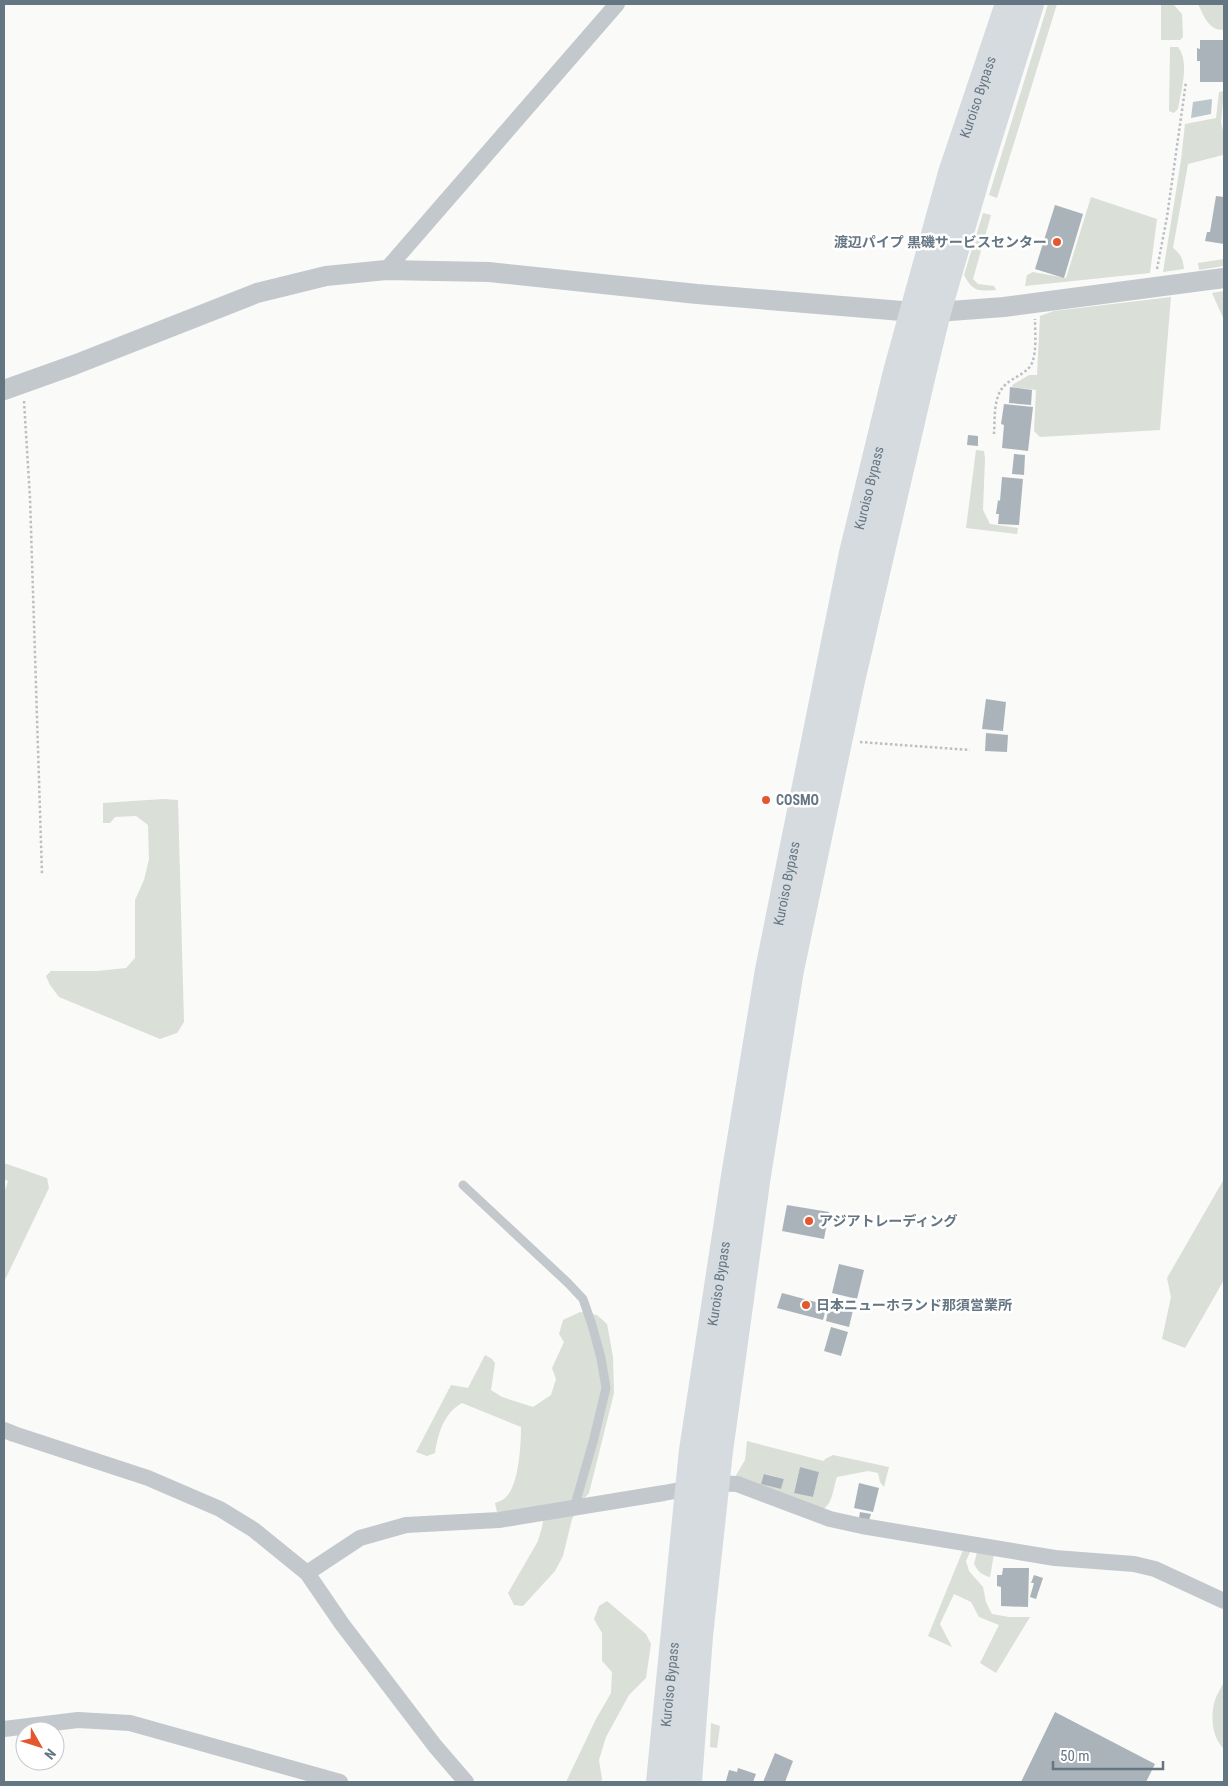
<svg xmlns="http://www.w3.org/2000/svg" width="1228" height="1786" font-family="'Roboto Condensed','Noto Sans JP',sans-serif">
<style>
.green{fill:#dadfd7;fill-rule:evenodd}
.water{fill:#bbc7cb}
.building{fill:#aab3b9}
.lines{fill:none;stroke-linecap:round;stroke-linejoin:round}
.path{stroke:#bbbfc2;stroke-width:2.5;stroke-dasharray:2.5 2.5;stroke-linecap:butt}
.service{stroke:#c3c8cc;stroke-width:9}
.minor{stroke:#c3c8cc;stroke-width:16}
.tertiary{stroke:#c3c8cc;stroke-width:20}
.trunk{stroke:#d6dbdf;stroke-width:28}
.poi-dot{fill:#e4572e;stroke:#fff;stroke-width:2}
.labels{text-anchor:middle;dominant-baseline:central;stroke-width:5;stroke-linejoin:round;paint-order:stroke}
.street-label{font-size:14px;fill:#657683;stroke:#fff}
.poi-label{font-size:14px;font-weight:bold;fill:#657683;stroke:#fff;text-anchor:start}
</style>
<rect width="100%" height="100%" fill="#fafaf8"/>
<path class="green" d="M1048,4H1057L997,198L989,195Z
M1161,4L1174,5L1182,14L1183,37L1180,40H1161Z
M1198,4H1224V30C1208,30 1204,16 1198,4Z
M1170,47H1178C1190,62 1181,91 1178,109L1174,113L1169,111Z
M1224,91L1221,122L1224,135V153L1223,155L1188,164L1173,248C1181,254 1183,259 1184,269L1163,272L1181,160L1185,124L1216,118L1219,92Z
M1091,197L1157,219L1150,273L1025,286L1027,275L1033,272L1066,278Z
M983,213L991,215L973,279L978,284L994,286L996,290C978,291 973,292 964,275Z
M1224,259V266L1199,270L1198,263Z
M1224,291V320L1212,293Z
M1171,297L1160,430L1040,437L1034,431L1036,390L1013,387L1012,385L1029,375H1037L1040,316L1054,311Z
M976,450L984,451L985,458L983,510L990,524L1018,528L1017,534L966,528Z
M163,799L178,800L184,1022L177,1033L160,1039L59,997L50,985L46,976L51,971H97L126,968L135,958V900L144,880L149,859L148,825L136,816L115,817L110,823H103V803Z
M4,1163L47,1178L49,1188L4,1282V1191L6,1188L8,1181L4,1179Z
M1224,1179V1280L1185,1348L1162,1339L1171,1297L1167,1278Z
M580,1312L597,1315L607,1324L613,1357L614,1393L589,1493L581,1502L572,1519L563,1556L555,1571L523,1606L514,1605L508,1593L538,1541L542,1527L545,1509L497,1512L495,1503C498,1502 504,1500 506,1497C519,1485 521,1444 521,1427L462,1403C444,1413 438,1433 435,1453L427,1456L416,1452L451,1385L468,1388L485,1355L492,1359L495,1363L491,1390L502,1397L533,1407L551,1395L556,1379L552,1368L564,1342L559,1334L563,1320Z
M747,1441L824,1461L825,1459L833,1455L889,1467L884,1487L880,1482L878,1473L868,1471L837,1477C833,1488 833,1504 822,1510L735,1477L745,1460ZM800,1467L819,1472L813,1497L794,1492ZM765,1474L784,1479L781,1489L762,1484Z
M963,1550L970,1552L966,1561L969,1571L983,1587L986,1602L992,1614L1009,1617H1030L996,1673L980,1663L999,1625L979,1617L971,1602L954,1594L940,1624L952,1647L928,1636Z
M977,1552L994,1554L990,1577C981,1575 978,1571 974,1564Z
M607,1601L646,1634L651,1644L646,1678L629,1695L606,1737L599,1760L602,1779L601,1782H566L596,1719L611,1693L612,1672L602,1661V1633L594,1619L599,1606Z
M1224,1682V1749C1212,1738 1210,1716 1215,1700C1217,1694 1221,1688 1224,1682Z
M711,1723L720,1726L717,1748L710,1747Z"/>
<path class="water" d="M1212,99L1211,114L1191,118L1193,102Z"/>
<path class="building" d="M1200,40H1224V82H1200V61H1197V48L1200,49Z
M1216,196L1224,197V244L1205,241L1207,232H1210Z
M1055,205L1083,214L1064,278L1035,269Z
M1010,387L1032,390L1031,405L1009,403Z
M1004,404L1033,407L1028,451L1002,448L1004,425L1001,424Z
M968,435L978,436V446L967,445Z
M1014,454L1025,455L1024,475L1012,474Z
M1002,477L1023,479L1019,525L998,524L999,514H996L998,500L1000,501Z
M986,699L1006,702L1003,731L982,729Z
M986,733L1008,735L1007,752L985,751Z
M787,1205L829,1212L824,1239L782,1231Z
M839,1264L864,1270L857,1299L832,1293Z
M782,1293L827,1305L823,1320L777,1308Z
M830,1301L854,1306L849,1327L826,1321Z
M831,1327L848,1332L841,1356L824,1351Z
M800,1467L819,1472L813,1497L794,1493Z
M764,1474L784,1479L781,1489L761,1484Z
M859,1483L879,1488L873,1512L854,1508Z
M860,1512L871,1514L869,1520L859,1518Z
M1003,1568H1029L1028,1607L1001,1606V1587L997,1586V1575H1002Z
M1034,1575L1043,1578L1036,1599L1030,1597L1034,1583H1031Z
M1055,1712L1155,1764L1146,1782H1021Z
M775,1753L793,1761L785,1782H763Z
M738,1768L756,1774L753,1782L726,1781L729,1770L737,1772Z"/>
<g class="lines">
<path class="path" d="M1157,269L1167,217L1186,82
M24,401L30,498L42,874
M994,434C995,419 993,396 1005,385C1013,377 1027,374 1032,363C1037,351 1035,332 1035,319
M860,742L970,750"/>
<path class="service" d="M463,1185L568,1283L583,1299L592,1325L601,1358L606,1388L593,1442L574,1508"/>
<path class="minor" d="M386,270L617,4
M4,1430L14,1434L148,1478L220,1509L254,1530L307,1573L342,1624L435,1746L466,1782
M307,1573L360,1538L406,1525L499,1520L664,1493L716,1483L737,1484L830,1519L862,1526L1055,1558L1134,1564L1155,1569L1224,1601
M4,1729L78,1720L130,1723L340,1782"/>
<path class="tertiary" d="M4,390L74,365L257,293L326,276L386,270L489,272L697,294L914,312H937L1004,307L1224,278"/>
<g class="trunk">
<path id="s1" d="M660,1782L693,1450L735,1176L769,970L853,553L897,372L952,173L1009,4"/>
<path d="M688,1782L699,1636L719,1451L757,1175L790,970L850,685L922,374L937,312L976,177L1030,4"/>
</g>
</g>
<g class="poi-dot">
<circle cx="1057" cy="242" r="5"/>
<circle cx="766" cy="800" r="5"/>
<circle cx="809" cy="1221" r="5"/>
<circle cx="806" cy="1305" r="5"/>
</g>
<g class="labels">
<g class="street-label">
<text stroke="none"><textPath href="#s1" startOffset="1718">Kuroiso Bypass</textPath></text>
<text stroke="none"><textPath href="#s1" startOffset="1312">Kuroiso Bypass</textPath></text>
<text stroke="none"><textPath href="#s1" startOffset="908">Kuroiso Bypass</textPath></text>
<text stroke="none"><textPath href="#s1" startOffset="502">Kuroiso Bypass</textPath></text>
<text stroke="none"><textPath href="#s1" startOffset="98">Kuroiso Bypass</textPath></text>
</g>
<g class="poi-label">
<text x="1047" y="242" text-anchor="end">渡辺パイプ 黒磯サービスセンター</text>
<text x="776" y="800">COSMO</text>
<text x="819" y="1221">アジアトレーディング</text>
<text x="816" y="1305">日本ニューホランド那須営業所</text>
</g>
</g>
<rect width="1228" height="1786" fill="none" stroke="#657683" stroke-width="10"/>
<g transform="translate(40 1746) rotate(129)"><circle r="24" fill="#ffffff" stroke="#c1c8cd"/>
<path d="M0-4L9 19L0 12L-9 19Z" fill="#e4572e"/>
<text y="-8" font-size="14" font-weight="bold" text-anchor="middle" fill="#657683">N</text>
</g>
<path d="M1053 1761v8h110v-8" fill="none" stroke="#657683" stroke-width="2.5"/>
<text x="1060" y="1761" font-size="15" fill="#657683" stroke="#ffffff" stroke-width="4" paint-order="stroke">50 m</text>
</svg>
